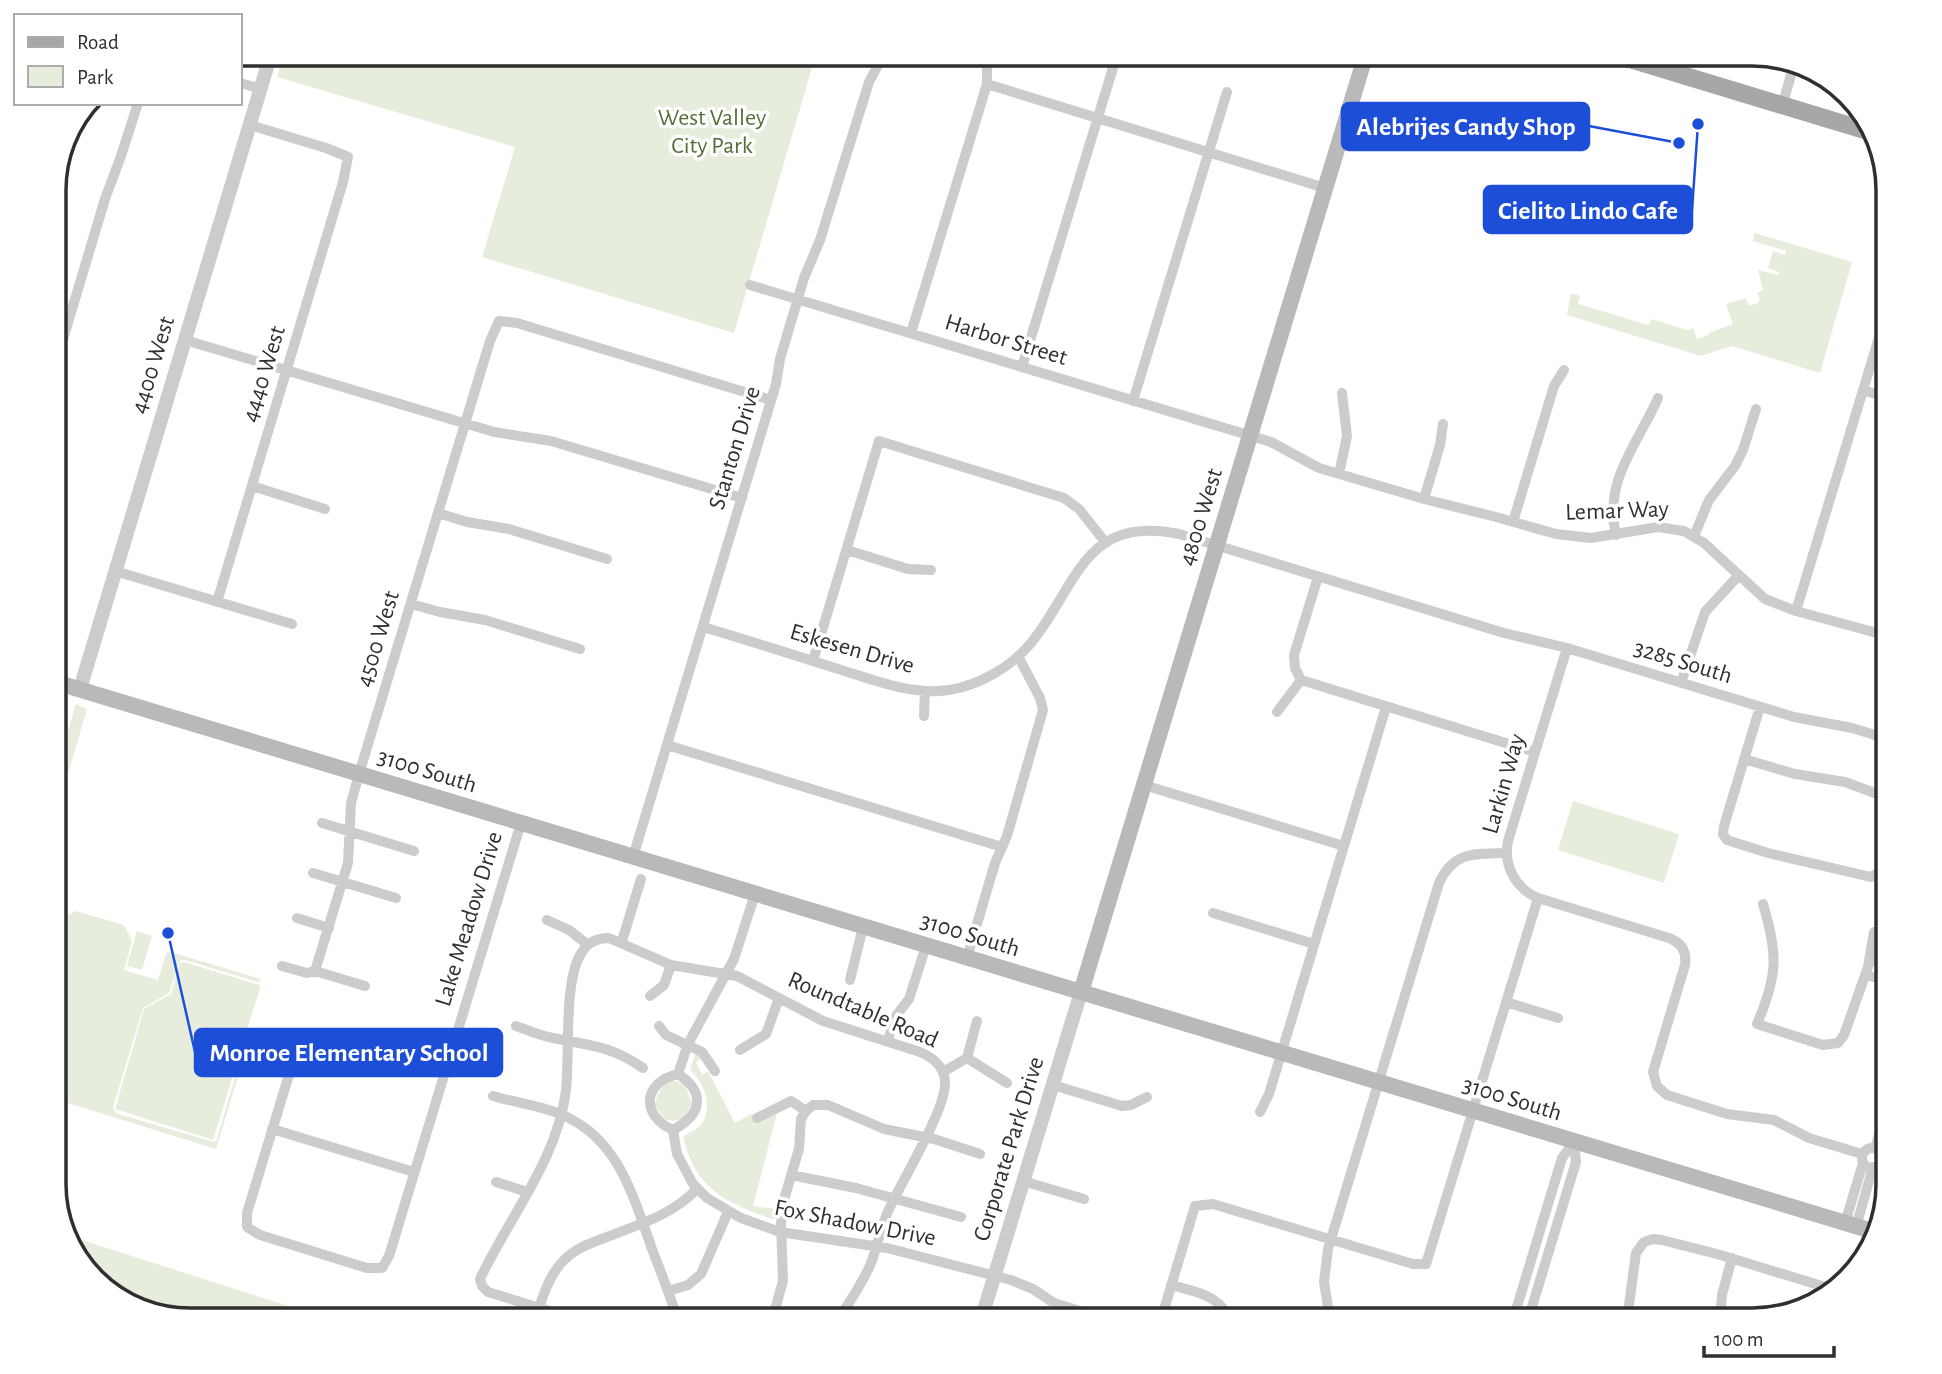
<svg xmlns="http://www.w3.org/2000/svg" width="1942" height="1374" font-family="'Alegreya Sans',sans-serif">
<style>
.green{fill:#e6eddc}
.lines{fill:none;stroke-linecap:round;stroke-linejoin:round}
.minor{stroke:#ccc;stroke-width:10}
.tertiary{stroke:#ccc;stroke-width:14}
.secondary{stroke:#b9b9b9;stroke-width:16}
.primary{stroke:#a7a7a7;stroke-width:18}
.labels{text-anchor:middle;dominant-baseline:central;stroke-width:7;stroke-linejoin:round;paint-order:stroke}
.park-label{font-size:24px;fill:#546d39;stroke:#fff}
.street-label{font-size:24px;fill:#2f2f2f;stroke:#fff}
.rim{fill:none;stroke:#2f2f2f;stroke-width:3.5}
.leader{fill:none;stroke:#1d4ed8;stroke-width:2.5}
.callout-dot{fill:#1d4ed8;stroke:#fff;stroke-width:2.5}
.callout{fill:#1d4ed8;stroke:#1d4ed8;stroke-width:2.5}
.callout-label{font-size:26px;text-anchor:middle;font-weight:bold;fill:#fff}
</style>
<rect width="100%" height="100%" fill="#fff"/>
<path class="green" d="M284,54H816L734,333L482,257L515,147L277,77Z
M1755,233L1852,262L1820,373L1732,346L1701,356L1567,315L1571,293L1580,296L1578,304L1648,325L1652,319L1687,330L1693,328L1697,339L1709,335V333L1733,324L1726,304L1746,298L1749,306L1758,303L1760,298L1757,293L1763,290L1758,270L1779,275V272L1768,268L1773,251L1785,255L1786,251L1753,241Z
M76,704L87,709L55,818V775Z
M1573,801L1679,834L1664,883L1558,850Z
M76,911L124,925L132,941L124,970L158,980L167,951L261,979L258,982L185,960L180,961L169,993L143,1008L113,1107L115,1113L214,1142L217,1139L247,1037H250L216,1149L55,1099V937L60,919Z
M137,931L152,936L142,970L127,966Z
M184,962L259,985L260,988L213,1140L115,1109L144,1009L171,994L180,963Z
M695,1054L702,1058L696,1062L702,1075L708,1071L735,1123L752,1114L757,1123L777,1113L753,1206L777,1209L774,1220C742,1207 712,1199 694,1167C689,1157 684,1146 684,1136C689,1132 695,1131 699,1127C715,1110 705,1083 690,1070Z
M672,1080L684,1084L692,1103L684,1118L674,1121L665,1119L655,1106C656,1095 662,1085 672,1080Z
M66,1235L326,1318L323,1320H190L108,1292L68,1244Z"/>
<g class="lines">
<path class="minor" d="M240,83L261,89
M987,84L1325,188
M1782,106L1793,68
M750,285L1271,442L1319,468L1424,499L1496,517L1556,534L1591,538L1658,527L1684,531L1704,543L1765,599L1796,611L1888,636
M911,333L987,84V54
M185,340L494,432L551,441L742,498
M55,366L105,199L121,156L138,103
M1022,367L1116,58
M1863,390L1888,398
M1133,401L1227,92
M1339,474L1347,436L1342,393
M252,486L325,509
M1424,499L1440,445L1443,424
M438,513L467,522L509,529L607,559
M1513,522L1554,386L1564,370
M1616,535C1603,480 1638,444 1658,398
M1694,536L1709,500L1735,466L1743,450L1756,409
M847,550L908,569L931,570
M115,571L292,624
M217,602L343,182L348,157L326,148L250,125
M411,604L440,612L485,620L580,649
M1796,611L1888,308
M703,627C747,640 791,654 835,668C871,679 911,696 949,690C980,685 1011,667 1031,643C1077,587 1083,514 1179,534L1504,633L1567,648L1794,717L1852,728L1888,739
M1567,648L1508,841C1503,865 1515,888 1538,898L1669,938C1682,943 1687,952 1685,965L1653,1072L1657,1086L1667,1095L1727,1114L1774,1120L1809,1138L1862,1154
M813,661L879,441L1064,498L1079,509L1106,543
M1301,680L1535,752
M1681,683L1705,612L1738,576
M1760,707L1724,826L1723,834L1727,840L1768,853L1871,877L1881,871L1888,847
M1277,712L1301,680L1295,668L1294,655L1318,577
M924,716L925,691
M667,745L1002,847
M1744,759L1795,774L1845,782L1888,798
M1144,785L1344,846
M322,823L414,851
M633,857L776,384L780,359L804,278L820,240L869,82L884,54
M313,873L396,898
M1763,904C1778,954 1778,975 1757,1024L1823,1045L1838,1043L1844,1035L1868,967L1874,932
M1213,913L1314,944
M297,918L329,928
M547,920L569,930L588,945
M622,941L641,879
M967,958L995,863L1007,836L1043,710L1040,698L1018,656
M1870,960L1888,965
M282,966L307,973L315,971L365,986
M315,971L348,863L351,803L359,774L490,341L499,321L517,323L771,400
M1866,975L1888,981
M850,980L863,927
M650,996L664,985L671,965
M1506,1002L1558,1018
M516,1026C528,1030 540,1036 553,1038C591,1046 609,1045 643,1068
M659,1026L666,1035L702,1052L715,1071
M888,1040L896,1016L909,999L926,946
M740,1050L766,1034L779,998
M967,1058L1007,1083
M445,1072L321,1034H305L298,1045L247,1213V1227L260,1235L367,1268H382L389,1256L521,823
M943,1072L967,1058L977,1021
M678,1074L688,1044L734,959L755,894
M1053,1085L1122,1106L1131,1105L1147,1097
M493,1096C520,1104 552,1107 576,1122C621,1148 636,1203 652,1249C661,1272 670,1296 678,1320
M1260,1112L1269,1094L1386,707
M757,1118L791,1101L806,1111
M272,1129L414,1172
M673,1130L677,1154L693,1184L707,1198L741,1218L780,1232L887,1248L1011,1280L1033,1289L1054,1303L1109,1320
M673,1130C640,1115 643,1082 678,1074
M673,1130C701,1115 707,1093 678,1074
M1875,1148L1888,1105
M1862 1158a10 10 0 1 1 20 0a10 10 0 1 1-20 0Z
M791,1175L856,1188L961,1217
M1023,1181L1084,1199
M496,1182L527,1192
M1845,1223L1863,1163
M1856,1227L1873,1167
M1171,1285C1192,1291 1215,1294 1226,1313
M668,1291L688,1285L701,1274L728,1212
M1813,1305L1819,1285
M539,1308C545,1290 551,1273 564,1260C576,1248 591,1243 607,1237C640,1224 672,1215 697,1189
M579,1320L488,1292L482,1286L480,1279C509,1217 558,1159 566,1090C570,1055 563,979 582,952C588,942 598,938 609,938L671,965L737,976L823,1021L920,1052C934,1058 945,1067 945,1083C946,1109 902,1181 890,1207C881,1225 878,1245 871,1263C863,1283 849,1302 838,1320
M772,1320L783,1281L781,1223L785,1196L799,1149L801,1119L806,1111L813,1105H828L884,1129L934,1139L980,1154
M1057,1320L1061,1305
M1161,1320L1195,1206L1213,1204L1413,1264H1426L1538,898
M1330,1320L1324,1282L1328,1249L1439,883C1454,851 1474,854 1506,853
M1513,1320L1562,1158L1574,1142
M1528,1320L1576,1162L1574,1142
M1627,1320L1636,1253L1644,1242L1653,1239L1662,1240L1717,1254L1832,1289
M1720,1320L1722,1295L1732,1258"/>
<path class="tertiary" d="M80,689L271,54
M981,1320L1081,992"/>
<path class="secondary" d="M55,682L1872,1231
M1081,992L1366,54"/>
<path class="primary" d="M1613,54L1874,133"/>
</g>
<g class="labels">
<g class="park-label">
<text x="712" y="118">West Valley<tspan x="712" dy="28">City Park</tspan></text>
</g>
<g class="street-label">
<text transform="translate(1006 340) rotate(17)">Harbor Street</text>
<text transform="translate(153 365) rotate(-73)">4400 West</text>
<text transform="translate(264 374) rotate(-73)">4440 West</text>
<text transform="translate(735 448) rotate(-73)">Stanton Drive</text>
<text transform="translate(1617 511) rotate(-2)">Lemar Way</text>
<text transform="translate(1201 517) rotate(-73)">4800 West</text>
<text transform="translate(378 639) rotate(-73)">4500 West</text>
<text transform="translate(852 649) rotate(16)">Eskesen Drive</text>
<text transform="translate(1683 662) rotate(17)">3285 South</text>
<text transform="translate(427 771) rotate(17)">3100 South</text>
<text transform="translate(1504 784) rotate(-74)">Larkin Way</text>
<text transform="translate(469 919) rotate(-73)">Lake Meadow Drive</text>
<text transform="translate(970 935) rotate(17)">3100 South</text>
<text transform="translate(863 1010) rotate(23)">Roundtable Road</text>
<text transform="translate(1512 1099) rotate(17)">3100 South</text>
<text transform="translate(1009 1149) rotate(-73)">Corporate Park Drive</text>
<text transform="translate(855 1223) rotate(11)">Fox Shadow Drive</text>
</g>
</g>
<path d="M0 0H1942V1374H0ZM190 66H1752A124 124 0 0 1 1876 190V1184A124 124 0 0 1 1752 1308H190A124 124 0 0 1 66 1184V190A124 124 0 0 1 190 66Z" fill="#fff" fill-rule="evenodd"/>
<path class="rim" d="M190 66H1752A124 124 0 0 1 1876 190V1184A124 124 0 0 1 1752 1308H190A124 124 0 0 1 66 1184V190A124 124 0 0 1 190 66Z"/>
<path class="leader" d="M1679 143L1589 126M1698 124L1692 210M168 933L195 1052"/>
<g class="callout-dot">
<circle cx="1679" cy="143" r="7"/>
<circle cx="1698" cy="124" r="7"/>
<circle cx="168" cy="933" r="7"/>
</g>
<g class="callout">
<rect x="1342" y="103" width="247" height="47" rx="7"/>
<rect x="1484" y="186" width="208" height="47" rx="7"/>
<rect x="195" y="1029" width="307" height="47" rx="7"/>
</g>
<g class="callout-label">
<text x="1466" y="135">Alebrijes Candy Shop</text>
<text x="1588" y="219">Cielito Lindo Cafe</text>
<text x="349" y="1061">Monroe Elementary School</text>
</g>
<rect x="14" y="14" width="228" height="91" fill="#ffffff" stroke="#acacac" stroke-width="2"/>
<rect x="28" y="37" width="35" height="10" fill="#a7a7a7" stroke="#acacac" stroke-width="2"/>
<text x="77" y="49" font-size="21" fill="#2f2f2f">Road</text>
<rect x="28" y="66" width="35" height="21" fill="#e6eddc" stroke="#acacac" stroke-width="2"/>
<text x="77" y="84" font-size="21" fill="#2f2f2f">Park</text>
<path d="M1704 1346v10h130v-10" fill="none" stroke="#2f2f2f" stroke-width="3.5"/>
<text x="1714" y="1346" font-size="21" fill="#2f2f2f" stroke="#ffffff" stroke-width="5" paint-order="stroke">100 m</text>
</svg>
